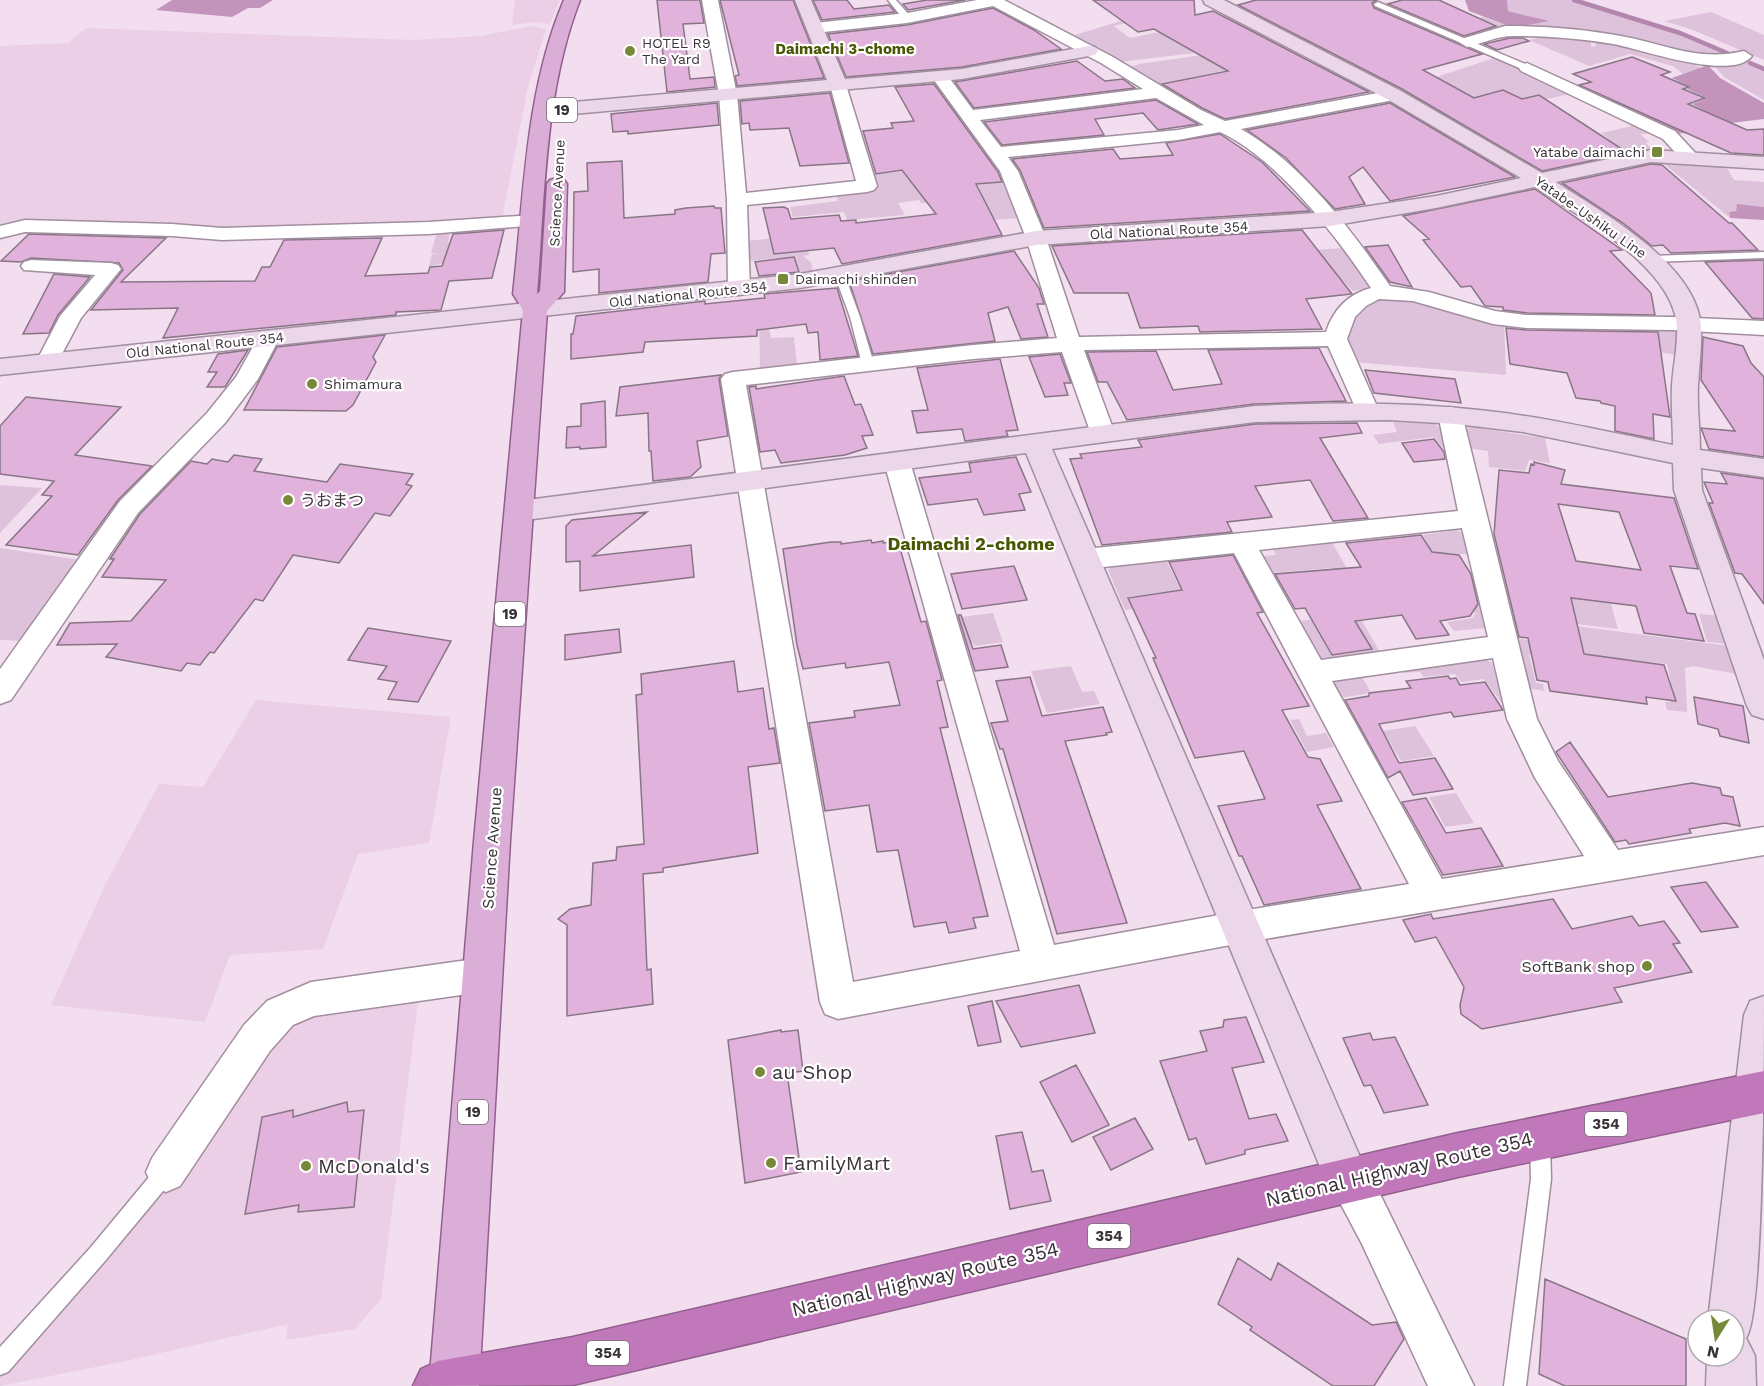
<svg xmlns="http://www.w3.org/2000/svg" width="1764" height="1386" font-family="'Work Sans','Noto Sans JP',sans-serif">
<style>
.built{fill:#eacfe6}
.green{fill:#dec1da;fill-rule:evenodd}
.forest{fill:#c294bc}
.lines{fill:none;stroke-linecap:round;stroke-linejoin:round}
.stream{stroke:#b386ae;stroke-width:4.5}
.building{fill:#e1b2db;stroke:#887585;stroke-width:1.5;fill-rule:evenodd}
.lane-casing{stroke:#a18e9f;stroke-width:3}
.street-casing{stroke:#a18e9f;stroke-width:3}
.secondary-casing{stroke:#a18e9f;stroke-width:3}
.primary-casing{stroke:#92608d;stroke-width:3}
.highway-casing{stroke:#92608d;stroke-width:3}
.lane{fill:#fff;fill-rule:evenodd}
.street{fill:#fff;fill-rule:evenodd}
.secondary{fill:#ecd6ea;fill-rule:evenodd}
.primary{fill:#daaed6;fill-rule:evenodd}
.highway{fill:#c178ba;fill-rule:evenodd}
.poi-dot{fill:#778939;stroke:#fff;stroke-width:2}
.labels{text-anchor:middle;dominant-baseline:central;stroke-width:4.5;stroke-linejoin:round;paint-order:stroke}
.far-poi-label{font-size:14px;fill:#3a3239;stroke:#fff;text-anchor:start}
.far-street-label{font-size:14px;fill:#3a3239;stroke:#fff}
.far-neighbourhood-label{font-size:15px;font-weight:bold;fill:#485704;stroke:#fff}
.shield{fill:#fff;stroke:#757074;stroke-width:1.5}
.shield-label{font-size:15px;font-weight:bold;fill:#3a3239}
.poi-label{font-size:16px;fill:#3a3239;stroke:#fff;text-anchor:start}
.street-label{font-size:16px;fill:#3a3239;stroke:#fff}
.neighbourhood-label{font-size:18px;font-weight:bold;fill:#485704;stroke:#fff}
.near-poi-label{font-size:20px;fill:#3a3239;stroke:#fff;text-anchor:start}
.near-street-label{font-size:20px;fill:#3a3239;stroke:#fff}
</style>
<rect width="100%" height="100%" fill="#f3def0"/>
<path class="built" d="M515,0H560L550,24L534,22L512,25Z
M531,26L546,29L528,87L502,218L232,230L29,220L0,226V46L68,43L86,28L414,40L481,36Z
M256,700L451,717L429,843L358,854L323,949L230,955L205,1022L51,1005L106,883L159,784L203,787Z
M419,994L381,1299L355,1329L286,1340L288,1324L126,1361L0,1386V1373L147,1212L215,1119L295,1017Z"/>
<path class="green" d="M1507,0H1570L1678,34L1731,57L1679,53L1514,28L1469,39L1468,36L1492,27L1476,19L1483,17L1514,28L1547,21L1508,11Z
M1711,12L1764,35V60L1693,30L1664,21Z
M1234,17L1268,35L1262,37L1179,43L1195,53L1120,62L1072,38L1075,35L1127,19L1131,22L1114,26L1130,38Z
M1547,36L1591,40V46L1596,47L1595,42C1628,47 1673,52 1702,68L1683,74L1673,66L1630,54L1589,66L1529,40Z
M1266,40H1279L1303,53L1158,85L1128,68L1139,64L1203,55Z
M1497,57L1574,93L1529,103L1470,102L1430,79Z
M1742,61L1764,70V100L1724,77L1712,63Z
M1641,124L1659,133L1640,134L1649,142L1646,143L1654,151L1628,154L1601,133Z
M990,158L994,163L961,170L954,185L940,202L921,203L919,200L898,203L905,215L847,220L844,212L793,217L790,207L838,201L836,193L877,189L873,175Z
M1662,162L1725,165L1734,180L1764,182V207L1737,205L1736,211L1729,212L1730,218Z
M1003,183L1019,218L993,220L978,185Z
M450,231L448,243H465L463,253L501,251L498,257L474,258L429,266L432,254L438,253H431L437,232Z
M804,235L809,255L803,256L811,262L813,271L784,275L777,258L751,261L747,241Z
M1344,248L1371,285L1367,289L1353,291L1343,281L1308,284L1312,250Z
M1389,296L1504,323L1506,375L1353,362C1351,353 1347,343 1347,333C1349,313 1373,301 1389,296Z
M759,317H766L771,338L794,337L797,364L760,369Z
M1660,328H1669L1676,331V355L1654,351Z
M1393,422L1434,424L1441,429L1447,453L1434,437L1379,444L1373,435L1397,432Z
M1471,427L1545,438L1550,463L1529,460L1525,471L1489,467L1488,451L1467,448L1462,431Z
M0,485L42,488L0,533Z
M1457,530L1464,534L1468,554L1433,553L1423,535Z
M1331,541L1364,598L1351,599L1332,568L1270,573L1261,556L1276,555L1272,548Z
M0,548L80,560L28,641L0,640Z
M1165,558L1181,590L1128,597L1133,609L1125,610L1108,570L1114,565Z
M1476,583L1486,628L1454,631L1447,622L1473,618L1475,613L1457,586Z
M1565,598L1611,604L1618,629L1560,622Z
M993,613L1003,642L975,646L973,643L962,644L954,618Z
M1358,614L1381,654L1327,662L1319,657L1300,621ZM1357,626L1371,649L1332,655L1319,633Z
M1699,614L1722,616L1730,644L1707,642Z
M1545,622L1729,646L1737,674L1693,666L1685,668L1687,712L1667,710L1665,702H1670L1667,692H1673L1667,664L1600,656L1544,657L1529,655L1536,683L1543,684L1544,691L1527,688L1515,638L1547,643Z
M1480,656L1492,663L1504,706L1484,679L1461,682L1455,674L1424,677L1420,672L1404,673L1403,669Z
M1071,666L1082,692L1094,691L1100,704L1047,713L1031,671Z
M1361,675L1370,691L1366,694L1339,698L1332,684L1335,679Z
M1299,719L1307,736L1326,733L1334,747L1307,752L1290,720Z
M1415,726L1434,756L1401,761L1383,731Z
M1456,793L1474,823L1445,827L1429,797Z"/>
<path class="forest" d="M172,0H273L260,8H248L232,17L156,10Z
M1465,0H1507L1508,11L1549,21L1514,28L1469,11Z
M1708,65L1720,78L1764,103V119L1722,124L1705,134L1673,133L1606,101L1633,92L1687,116L1705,111L1692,104L1707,98L1687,89L1690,87L1672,78Z
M1737,204L1764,207V220L1730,218L1729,212L1736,211Z"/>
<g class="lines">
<path class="stream" d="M1574,0L1680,33L1727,53
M1750,63L1764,69"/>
</g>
<path class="building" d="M657,0H700L704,23L683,24L690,79L714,77L715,87L667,92Z
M720,0H793L824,78L737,86L735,76L739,75Z
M813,0H847L854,9L889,5L895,12L822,20Z
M927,0H965L908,10L903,4Z
M1093,0H1194L1195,15L1213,11L1369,92L1225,119L1202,108L1162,84L1228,71L1154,29L1138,32Z
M1256,0H1377L1372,3L1374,8L1482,54L1423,70L1474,98L1503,90L1522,99L1539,95L1628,153L1542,171L1402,89L1238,5Z
M1402,0H1439L1496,26L1464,36L1388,4Z
M993,8L1034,30L1061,49L962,67L846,77L828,34L907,25Z
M1510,38H1523L1529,41L1497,50L1484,44Z
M1632,57L1670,72L1661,75L1689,87L1683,89L1705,98L1688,104L1747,130L1764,129V155L1731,153L1579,85L1591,82L1573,74Z
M1077,61L1105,81L1123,79L1135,88L974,108L955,82Z
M934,84L998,172L1002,182L976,184L1002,235L842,264L834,248L774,254L763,208L784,207L788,209L791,219L839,215L841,221L856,220V223L936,214L902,170L876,174L863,131L893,128L891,123L914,121L895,87Z
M830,93L849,163L800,166L789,128L750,130L749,123L742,124L740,101Z
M1156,100L1198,124L1158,130L1143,113L1095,119L1104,135L1002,145L984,122Z
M717,103L719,125L628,134V131L613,132L611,114Z
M1390,103L1515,177L1390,201L1363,167L1349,177L1365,204L1335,209L1286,158L1247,130Z
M1220,134L1262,162L1310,211L1044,228L1020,170L1012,159L1113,149L1120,159L1173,155L1166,143Z
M622,161L624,218L675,214V210L686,208L714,206L715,208H721L725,253L711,254L708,282L599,293V269L573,272L574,192L588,191L587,163Z
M1651,164L1662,165L1729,223H1732L1758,250L1671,253L1663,245L1652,246L1623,223L1562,183Z
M1535,189L1622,250L1610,251L1651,293L1655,315L1527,313L1503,310V307L1485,306L1471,286L1461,287L1423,240L1429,239L1403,216Z
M504,230L492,278L449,281L441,310L396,312V315L163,338L178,308L91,310L123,270L119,263L31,258L21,262L1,261L29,234L166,238L121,282L255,281L262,267H270L284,240L382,238L365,276L428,273L430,267L442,266L453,234Z
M1302,230L1352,294L1306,299L1322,329L1200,332L1198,326L1140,328L1128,293H1074L1052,246Z
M1388,245L1412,287L1390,282L1365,247Z
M1014,251L1039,288L1044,304H1037L1048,337L1021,339L1008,307L988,313L995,341L873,354L849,281Z
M794,257L799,272L759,276L755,262Z
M1764,260V319L1752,318L1705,262Z
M54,274L90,277L58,315L49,333L23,334Z
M837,288L858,356L820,360L818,332L808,333L806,324L757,330V336L645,342L643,352L571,359V334H573L576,316L705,301V304L765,298L764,294Z
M1506,328L1527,330L1658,332L1670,417L1653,414L1654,439L1615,431V406L1601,403L1600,401L1576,398L1567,373L1510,364Z
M385,335L373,357L376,362L353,405L346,411L244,410L277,347Z
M1703,337L1743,346L1751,363L1764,377V457L1709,449L1701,428L1735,431L1701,380Z
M1319,348L1346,401L1255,404L1127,420L1107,382H1098L1087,352L1156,351L1173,390L1222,384L1208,350Z
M248,350L225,387H207L217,372H208L218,354Z
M1060,354L1071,383H1064L1068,395L1045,397L1029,357Z
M1000,359L1018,430L1006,431L1008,436L965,441L962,429L917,433L912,411L928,410L917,368Z
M1365,370L1455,379L1461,403L1374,393Z
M721,375L719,379L728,436L697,441L701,467L690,477L653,481L651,451H649L648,413L616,416L620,387Z
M844,376L855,405L861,404L873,435L862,436L867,448L845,455L781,463L775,450L760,452L749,387L756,386V389Z
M26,397L121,407L75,455L152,466L118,500L78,555L6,545L52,496L42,495L54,481L0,474V426Z
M605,401L606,447L580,449V447L566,448L567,427L581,426V404Z
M1357,423L1362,433L1320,438L1368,518L1333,521L1310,480L1255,486L1272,517L1227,522L1232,532L1102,545L1070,459L1082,458L1080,454L1142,447L1138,440L1255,424Z
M1434,439L1444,452L1445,459L1414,462L1402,443Z
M234,455L262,459L254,471L327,482L340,464L413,474L406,484L412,486L390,516L375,513L339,563L293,555L263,601L255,599L214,653L210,652L200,665L187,663L181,671L106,657L117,644L57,645L70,623L131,621L166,580L102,577L114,559H110L140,514L191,461L207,464L212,459L228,462Z
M1016,457L1031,492L1019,494L1025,510L984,515L977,499L928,505L919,478L971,472L969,463Z
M1534,462L1565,470L1561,484L1674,498L1698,569L1670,566L1687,613L1695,614L1704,641L1644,633L1636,606L1571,598L1584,654L1664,665L1676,701L1646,697L1647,704L1550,691L1548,682L1537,680L1528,638L1519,637L1494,534L1499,470L1529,473L1531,464L1534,465ZM1558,504L1619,512L1641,570L1576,561Z
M1721,473L1764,479V604L1742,574L1735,573L1709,503H1713L1704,482L1727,484Z
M647,512L593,556L691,545L694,577L580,591V561L566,562V526L572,520Z
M1421,535L1432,552L1459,555L1471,574L1478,604L1470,616L1440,621L1449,635L1416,639L1402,615L1355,621L1372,649L1332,655L1305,608L1295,609L1275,574L1361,567L1346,543Z
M871,540L872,543L883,541V543L898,541L921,622L926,621L941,676L942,680L937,681L948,727L940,728L988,916L973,918L976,928L949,933L946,922L914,927L898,850L877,852L869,805L825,811L809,723L855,717L854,711L900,705L889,662L846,668L845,663L803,669L797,645L783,549L831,542H841V544Z
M1233,555L1263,612L1257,613L1309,706L1282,710L1308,757L1320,759L1342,801L1317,805L1361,889L1264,905L1242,856H1239L1218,806L1265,799L1244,751L1195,758L1153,658H1156L1128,598L1182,590L1169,562Z
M1014,566L1027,600L962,609L951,574Z
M958,615H961L973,649L1001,645L1008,667L975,671Z
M368,628L451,641L418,702L388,699L397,682L378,679L387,666L348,660Z
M619,629L621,652L565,660V635Z
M734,661L738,692L763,688L769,729L774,728L780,763L748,767L758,853L663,868V872L643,874L647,970L651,969L653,1004L567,1016V925L558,919L570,909L591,905L593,863L616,860L617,847L644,844L636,695L642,694L641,674Z
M1448,676L1450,679L1456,678L1460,685L1485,682L1503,710L1454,717L1451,712L1379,724L1399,763L1435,758L1453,789L1413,795L1400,771L1388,778L1345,700L1369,696V693L1411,688L1406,681Z
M1030,677L1042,716L1103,707L1112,732L1106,733L1107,735L1065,741L1127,923L1057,934L1003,749H1000L991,723L1008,721L996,681Z
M1694,697L1743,706L1749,743L1720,736L1718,729L1698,724Z
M1570,742L1608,797L1692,783L1720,788L1722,795L1733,797L1740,826L1725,823L1689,829L1691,833L1629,844L1626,840L1615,842L1556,752Z
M1426,798L1446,833L1481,828L1503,866L1443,875L1402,802Z
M1706,882L1738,927L1701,932L1671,887Z
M1553,899L1572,929L1632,916L1639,926L1664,921L1680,943L1673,944L1692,972L1614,988L1622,1002L1482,1029L1461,1014L1460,1005L1464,987L1436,937L1415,942L1403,920L1431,914L1433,919Z
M1079,985L1095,1033L1021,1047L996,1001Z
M992,1001L1001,1042L978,1046L968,1006Z
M1246,1017L1264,1062L1232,1068L1249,1119L1276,1114L1288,1141L1245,1150V1154L1206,1164L1196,1138L1189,1140L1160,1061L1207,1051L1200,1031L1223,1027L1224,1020Z
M781,1030V1032L798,1030L803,1071L787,1073L801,1172L745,1183L728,1040Z
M1370,1033L1373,1040L1395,1037L1428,1105L1384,1113L1371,1085L1364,1086L1343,1038Z
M1076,1065L1109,1125L1072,1142L1040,1082Z
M347,1102L348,1112L364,1110L354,1207L298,1212L299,1205L245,1214L262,1117L293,1110V1117Z
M1135,1118L1153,1149L1111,1170L1093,1137Z
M1022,1132L1032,1172L1043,1170L1051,1201L1010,1209L996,1136Z
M1238,1258L1271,1280L1278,1263L1372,1325L1396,1322L1404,1339L1374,1386H1333L1250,1330L1252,1327L1218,1304Z
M1545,1279L1686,1339V1386H1565L1539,1374Z"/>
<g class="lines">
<g class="lane-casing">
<path id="lane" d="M888,0H896L910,16V20H904Z
M1378,2L1530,66L1531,68L1524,70L1375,6L1374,4Z
M1764,252V258L1651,262L1646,259L1651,256Z
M840,273L845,276L860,317L874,364L872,366L868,367L862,364L850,317L835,276Z
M1540,1132L1547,1135L1550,1142L1551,1179L1526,1386H1504L1531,1179L1530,1142L1533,1135Z
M166,1162L173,1165L176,1172L173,1179L105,1261L8,1372L0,1375V1347L91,1247L159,1165Z"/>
</g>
<g class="street-casing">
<path id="street" d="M702,0H718L737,95L746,193L856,181L830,85L838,80L846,85L877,186L874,190L867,192L747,205L750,289L747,294L739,295L731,294L728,289L727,200L719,95Z
M977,0H1004L1113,57L1201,110L1225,121L1394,90L1400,91L1403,95L1400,99L1394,100L1241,129C1301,163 1351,229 1390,286L1429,292L1495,311L1527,315L1672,317L1764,321V335L1672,330L1527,328L1493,324L1413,301L1379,299L1366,306L1355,317L1347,339L1379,411L1375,416L1367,418L1359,416L1328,346L1084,350L1115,434L1112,439L1103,442L1094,439L1091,434L1062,352L973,359L746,385L853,982L1020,951L884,462L888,456L897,454L906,456L910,462L1054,945L1241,911L1409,884L1234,553L1085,569L1075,566L1071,559L1075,552L1085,549L1458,511L1438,414L1442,409L1450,407L1458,409L1462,414L1537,719L1558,761L1618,850L1764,827V855L1241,943L838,1019L825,1014L820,1002L721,379L725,374L733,372L973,345L1057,338L1026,238L1000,171L931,76L933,72H945L973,110L1143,89L1101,63L993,6L907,23L815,33L807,28L815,23L907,13ZM1156,98L1204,125L1178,130L1001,147L980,120ZM1220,132C1278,159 1336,236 1371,288C1348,294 1333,310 1326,332L1079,337L1046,238L1018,171L1008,157L1178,140ZM1462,528L1488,637L1321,660L1259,550ZM1493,658L1507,719L1535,778L1584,856L1442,879L1332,681Z
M1505,26C1543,26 1583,29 1621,36C1665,44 1698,62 1744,51L1752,56C1732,82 1641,49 1613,44C1582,39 1549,36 1516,36C1499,35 1483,43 1467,47L1459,42L1461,39Z
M1527,63L1675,131L1699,157L1697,161H1683L1663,139L1521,71L1519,68L1521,65Z
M532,215L539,217L542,221L539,225L429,234L222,240L172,236L25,232L0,238V226L25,220L172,224L222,228L429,222Z
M31,260L111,263L118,265L121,269L81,318L55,367L47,369L39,367L36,362L60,316L95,275L24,270L21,266L24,262Z
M268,332L276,334L279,339L258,379L225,423L138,513L11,700L0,704V669L120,501L207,413L236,377L260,334Z
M482,958L495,963L500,975L495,987L482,992L314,1016L293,1025L270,1051L180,1186L166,1192L152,1186L146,1172L152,1158L244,1025L267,1001L311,982Z
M1348,1160L1362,1166L1378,1190L1474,1386H1428L1362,1244L1328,1180L1334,1166Z"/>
</g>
<g class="secondary-casing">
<path id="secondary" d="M795,0H811L845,79L962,69L1089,46L1095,47L1098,51L1095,55L1089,56L962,79L562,115L555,113L552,109L555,105L562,103L827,80Z
M1203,0H1224L1401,91L1542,173L1651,150L1764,157V169L1651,162L1556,182C1603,213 1697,264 1701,327C1702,346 1699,367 1698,386C1697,407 1700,429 1700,450L1764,459V477L1701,468L1702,490L1764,660V719L1752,715L1747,706L1674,490L1673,463L1523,432L1456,424L1389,420L1255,422L1052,449L1370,1180L1364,1196L1348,1202L1332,1196L1026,453L519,521L509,518L505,511L509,504L519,501L1255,406C1333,402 1411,402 1488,411C1551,418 1612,433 1673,445C1673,426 1671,405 1672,386C1673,367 1678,346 1677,327C1674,267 1579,217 1535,187L1436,208L1330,226L1036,245L800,288L0,375V359L800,274L1036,231L1330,212L1436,196L1521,178L1387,99L1205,4Z
M1764,996C1764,1044 1764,1317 1746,1338L1755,1356L1756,1386H1706L1707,1356H1734V1320H1708L1744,1015L1750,1001Z"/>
</g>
<g class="primary-casing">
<path id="primary" d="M564,0H580C544,92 545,197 537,294L540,291L547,184L550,180L557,178L564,180L567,184L564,292L547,311L510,841L479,1386H429L474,841L523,310L513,294C524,197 525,91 564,0Z"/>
</g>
<g class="highway-casing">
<path id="highway" d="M1764,1071V1113L1458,1177L573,1385L413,1386L421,1369L438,1361L573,1337L1458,1133Z"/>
</g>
<use href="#lane" class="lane"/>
<use href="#street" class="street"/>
<use href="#secondary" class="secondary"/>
<use href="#primary" class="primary"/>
<use href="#highway" class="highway"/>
</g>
<g class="poi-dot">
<circle cx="630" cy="51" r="6"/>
<rect x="1651" y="146" width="12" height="12" rx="3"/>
<rect x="777" y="273" width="12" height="12" rx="3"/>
<circle cx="312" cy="384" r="6"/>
<circle cx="288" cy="500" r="6"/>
<circle cx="1647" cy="966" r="6"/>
<circle cx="760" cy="1072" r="6"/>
<circle cx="771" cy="1163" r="6"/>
<circle cx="306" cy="1166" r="6"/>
</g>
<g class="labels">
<g class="far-poi-label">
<text x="642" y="43">HOTEL R9<tspan x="642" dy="16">The Yard</tspan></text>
<text x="1645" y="152" text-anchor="end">Yatabe daimachi</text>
<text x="795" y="279">Daimachi shinden</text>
<text x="324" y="384">Shimamura</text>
</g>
<g class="far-street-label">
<text transform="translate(557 193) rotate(-87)">Science Avenue</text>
<text transform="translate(1591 217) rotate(35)">Yatabe-Ushiku Line</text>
<text transform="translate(1169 230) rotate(-3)">Old National Route 354</text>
<text transform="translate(688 294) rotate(-6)">Old National Route 354</text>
<text transform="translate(205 345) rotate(-6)">Old National Route 354</text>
</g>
<g class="far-neighbourhood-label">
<text x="845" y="49">Daimachi 3-chome</text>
</g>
<g class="shield">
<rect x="547" y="98" width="30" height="24" rx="4.5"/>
<rect x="495" y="602" width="30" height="24" rx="4.5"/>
<rect x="458" y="1100" width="30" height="24" rx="4.5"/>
<rect x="1585" y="1112" width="42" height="24" rx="4.5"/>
<rect x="1088" y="1224" width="42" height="24" rx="4.5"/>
<rect x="587" y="1341" width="42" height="24" rx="4.5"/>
</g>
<g class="shield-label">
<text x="562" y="110">19</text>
<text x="510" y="614">19</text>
<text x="473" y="1112">19</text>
<text x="1606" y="1124">354</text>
<text x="1109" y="1236">354</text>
<text x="608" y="1353">354</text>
</g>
<g class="poi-label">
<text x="300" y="500">うおまつ</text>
<text x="1635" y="966" text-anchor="end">SoftBank shop</text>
</g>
<g class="street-label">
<text transform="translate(492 848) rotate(-86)">Science Avenue</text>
</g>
<g class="neighbourhood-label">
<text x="971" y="543">Daimachi 2-chome</text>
</g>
<g class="near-poi-label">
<text x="772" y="1072">au Shop</text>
<text x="783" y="1163">FamilyMart</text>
<text x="318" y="1166">McDonald's</text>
</g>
<g class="near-street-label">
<text transform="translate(1399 1169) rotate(-13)">National Highway Route 354</text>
<text transform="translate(925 1279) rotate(-13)">National Highway Route 354</text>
</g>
</g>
<g transform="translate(1716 1338) rotate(192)"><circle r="28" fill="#ffffff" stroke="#b0adb0" stroke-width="1.5"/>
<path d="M0-4.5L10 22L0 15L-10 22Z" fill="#778939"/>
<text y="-9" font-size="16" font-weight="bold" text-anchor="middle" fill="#3a3239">N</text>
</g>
</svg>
